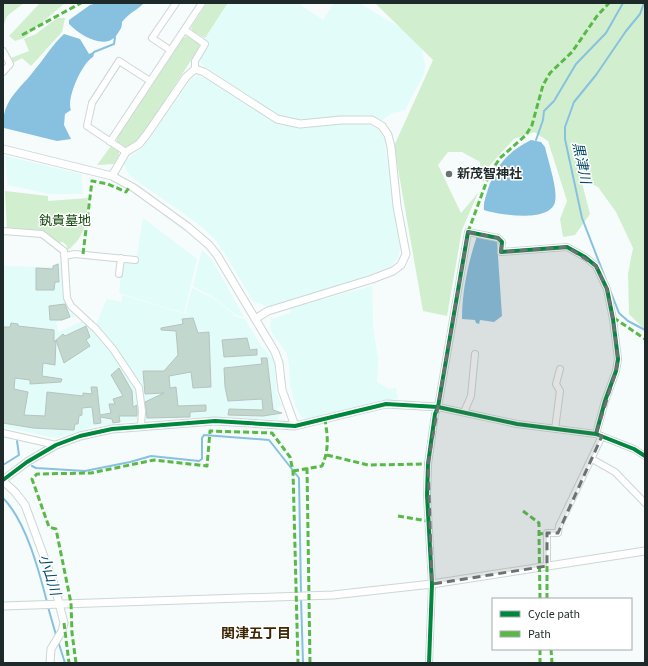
<svg xmlns="http://www.w3.org/2000/svg" width="648" height="666" font-family="'Source Sans 3','Noto Sans JP',sans-serif">
<style>
.built{fill:#e1fcf9}
.green{fill:#d1efcf}
.water{fill:#88c1e0}
.lines{fill:none;stroke-linecap:round;stroke-linejoin:round}
.stream{stroke:#88c1e0;stroke-width:2}
.building{fill:#c2d7ce;stroke:#b9c2be}
.minor-casing{stroke:#cdd7d6;stroke-width:8}
.tertiary-casing{stroke:#cdd7d6;stroke-width:9}
.minor{stroke:#fefffe;stroke-width:6}
.tertiary{stroke:#fefffe;stroke-width:7}
.quiet{stroke:#58b947;stroke-width:3;stroke-dasharray:6 3;stroke-linecap:butt}
.cycleway-casing{stroke:#fff;stroke-width:6}
.cycleway{stroke:#00873e;stroke-width:4}
.marked{fill:#697472;fill-opacity:0.2;stroke:#697472;stroke-width:3;stroke-dasharray:8 5;stroke-linejoin:round}
.poi-dot{fill:#697472;stroke:#fff;stroke-width:1.5}
.labels{text-anchor:middle;dominant-baseline:central;stroke-width:3;stroke-linejoin:round;paint-order:stroke}
.poi-label{font-size:13px;font-weight:bold;fill:#1e2a29;stroke:#fff;text-anchor:start}
.park-label{font-size:13px;fill:#154a0e;stroke:#fff}
.water-label{font-size:14px;font-style:italic;fill:#044866;stroke:#fff}
.neighbourhood-label{font-size:14px;font-weight:bold;fill:#3f2704;stroke:#fff}
</style>
<rect width="100%" height="100%" fill="#f5fcfb"/>
<path class="built" d="M229,3H297L323,20L334,3H359L409,33L422,50L425,66L424,74L405,110L392,113L382,120L369,115L301,120L282,117L201,64L200,59L210,44L204,40Z
M197,76L206,78L227,90L278,124L300,128L344,124H368L378,129L384,138L400,249L398,257L391,267L304,297L268,307L253,301L224,252L214,238L201,226L129,175L123,163L141,148L150,138L191,79Z
M5,156L81,174L83,194H50L8,185Z
M143,218L197,259L184,313L119,293L123,260L136,262Z
M202,250L212,260L244,317L236,315L218,300L193,286Z
M61,261L65,303H67L76,316L56,322L58,332L83,321L98,334L117,361L139,394V420L96,426L56,438L3,427V266L51,267Z
M372,286L373,327L378,359L377,382L389,389L396,388L398,399L383,401L308,420L300,415L295,405L290,384L289,363L286,352L271,331L270,324L272,319L290,313L291,308Z
M192,288L218,301L236,317L245,319L261,346L272,357L275,364L276,392L282,406L277,408L280,415L277,420L209,417L143,420V389L141,383L103,331L96,325L107,299L122,302V295L185,314Z"/>
<path class="green" d="M3,3H24L7,16L3,27Z
M40,3H65L24,38L15,41L9,36Z
M207,3H228L205,38L192,31L191,27Z
M375,3H645V330L629,314L628,274L633,248L616,212L598,187L581,179L590,214L575,235L563,237L560,219L567,201L548,141L534,132L514,139L490,165L483,183L480,162L462,152H448L438,165L461,213L478,193L462,230L447,316L423,311L394,146L433,60Z
M57,18H65L62,32L31,66L22,58L13,63L11,58L29,51L24,39L36,34Z
M187,36L199,44V48L140,139L130,147H124L117,142V138L183,38Z
M111,146L119,150V155L114,164L97,165Z
M5,191L48,196V201L88,198C86,221 87,235 67,251V246L63,242L57,243L44,234L7,231Z"/>
<path class="water" d="M97,3H144C136,11 130,12 122,22C122,27 121,29 118,33C107,52 81,36 69,24V20L90,5Z
M64,34L80,39L89,54L95,51L93,57C82,63 66,99 71,110L65,114L64,125L71,139L57,141L4,128C0,102 21,88 33,72C44,59 52,45 64,34Z
M531,140L541,142L545,147C548,161 558,189 555,202C550,223 499,215 484,210C483,203 486,196 488,189C496,165 509,151 531,140Z
M477,236L497,241L502,316L494,322L480,320L479,324L476,323L475,320L462,319C462,291 468,263 477,236Z"/>
<g class="lines">
<path class="stream" d="M94,52L114,44L115,37
M536,140L543,120L544,111L554,101L576,64L606,33L623,3
M606,280L582,218L565,139V127L574,102L596,75L626,31L640,14L644,3
M610,290L619,313L628,321L645,330
M3,465L19,455L17,441
M32,466L36,468L85,471L130,462L151,456L199,461L202,459V438L204,435L269,440L299,478L301,594
M3,498C26,521 39,571 47,602
M301,598L303,663
M48,607L56,635
M58,641L65,663"/>
</g>
<path class="building" d="M58,264L59,282H55L54,290H36V268L53,269V266Z
M65,304L70,317L62,320H50L49,306Z
M193,318L198,333L209,332L211,387L193,388L191,372L169,376L170,388L176,387L178,406L206,405V411L190,412V417L147,418L145,402L164,393L145,394L143,371H164L178,355L176,331L161,330V328L183,324L182,319Z
M11,323L18,324V326L54,330V342L63,334L65,336L86,326L90,337L86,340L90,346L64,363L56,340L55,365L43,363L42,376L62,379L61,382L30,384V380L15,378L14,389L28,392L24,415L45,416L47,392L83,396V393L92,394L91,387H97L100,415L111,413L109,404H115L113,399L123,396L111,375L119,368L132,391L133,407L137,405V416H119L120,422L113,423L112,419L100,417L101,423L94,424L92,407L82,408V415L79,416L78,424H75L74,430L33,428L3,423V327H10Z
M247,338L250,350L257,349V355L224,357L222,340Z
M261,358H267L273,410L282,413L263,416L228,415L229,409L263,410L262,399L228,401L225,387L224,368L262,364Z"/>
<g class="lines">
<g class="minor-casing">
<path id="minor" d="M185,30L205,44L195,61V69
M170,50L152,38L176,3
M3,51L10,64L3,72
M110,142L202,3
M126,152L87,126L92,103L119,61L150,81
M3,231L42,234L64,251L67,298L71,306L96,329L113,349L139,388L142,411L141,426
M64,256L75,254L135,260
M119,274L121,258
M438,407L517,424L596,434L634,449L645,456
M464,412L471,396L475,354
M555,429L560,391L556,384L560,369
M3,433L56,445
M592,459L615,472L645,503
M547,566V533H558L559,526L602,436
M429,663L432,584L427,495L428,464L435,414L438,407L468,232L498,238L502,242L501,252L567,247L585,257L596,266L607,289L613,319L618,359L616,371L605,401L596,434"/>
</g>
<g class="tertiary-casing">
<path id="tertiary" d="M3,149L112,176L134,188L188,227L209,245L217,255L275,352L279,363L282,390L295,426
M112,176L126,152L139,144L147,134L186,77L195,69L204,72L277,119L300,124L341,120H372L382,126L388,135L391,147L397,206L406,254L401,265L393,271L372,279L268,311L255,319
M3,480L27,462L56,445L80,436L112,429L215,421L295,426L386,404L438,407
M3,481L15,492L25,505L54,584L64,623L62,631L51,649L50,663
M3,606L333,595L432,584L645,551"/>
</g>
<use href="#minor" class="minor"/>
<use href="#tertiary" class="tertiary"/>
<path class="quiet" d="M22,35L81,3
M468,232L489,175L500,158L526,135L532,125L543,85L550,73L572,52L597,16L609,3
M83,254L92,181L108,184L126,192L130,186
M613,319L617,320L645,339
M327,455L368,465L428,464
M307,468L310,663
M293,471L322,466C329,450 328,437 325,420
M523,511L539,523V534
M398,516L428,521
M547,566V599
M540,599L539,534L547,533
M64,623L69,663
M540,649V663
M551,649L552,663
M76,663L72,633L71,603L56,529L49,527L32,479L37,474L91,473L154,460L207,466L210,431L272,433L290,457L293,471L298,663"/>
<g class="cycleway-casing">
<path id="cycleway" d="M3,480L27,462L56,445L80,436L112,429L215,421L295,426L386,404L438,407L517,424L596,434L634,449L645,456
M429,663L432,584L427,495L428,464L435,414L438,407L468,232L498,238L502,242L501,252L567,247L585,257L596,266L607,289L613,319L618,359L616,371L605,401L596,434"/>
</g>
<use href="#cycleway" class="cycleway"/>
</g>
<path class="marked" d="M468,232L498,238L502,242L501,252L567,247L596,266L607,289L613,319L618,359L616,371L596,434L602,436L558,533H547V566L432,584L428,464Z"/>
<circle class="poi-dot" cx="449" cy="174" r="4"/>
<g class="labels">
<g class="poi-label">
<text x="457" y="174">新茂智神社</text>
</g>
<g class="park-label">
<text x="65" y="221">釻貴墓地</text>
</g>
<g class="water-label">
<text transform="translate(581 163) rotate(78)">黒津川</text>
<text transform="translate(49 575) rotate(72)">小山川</text>
</g>
<g class="neighbourhood-label">
<text x="256" y="634">関津五丁目</text>
</g>
</g>
<rect width="648" height="666" fill="none" stroke="#1e2a29" stroke-width="8"/>
<rect x="492" y="598" width="140" height="52" fill="#ffffff" stroke="#a5aaa9"/>
<rect x="500" y="611" width="20" height="6" fill="#00873e" stroke="#a5aaa9"/>
<text x="528" y="618" font-size="12" fill="#1e2a29">Cycle path</text>
<rect x="500" y="631" width="20" height="6" fill="#58b947" stroke="#a5aaa9"/>
<text x="528" y="638" font-size="12" fill="#1e2a29">Path</text>
</svg>
